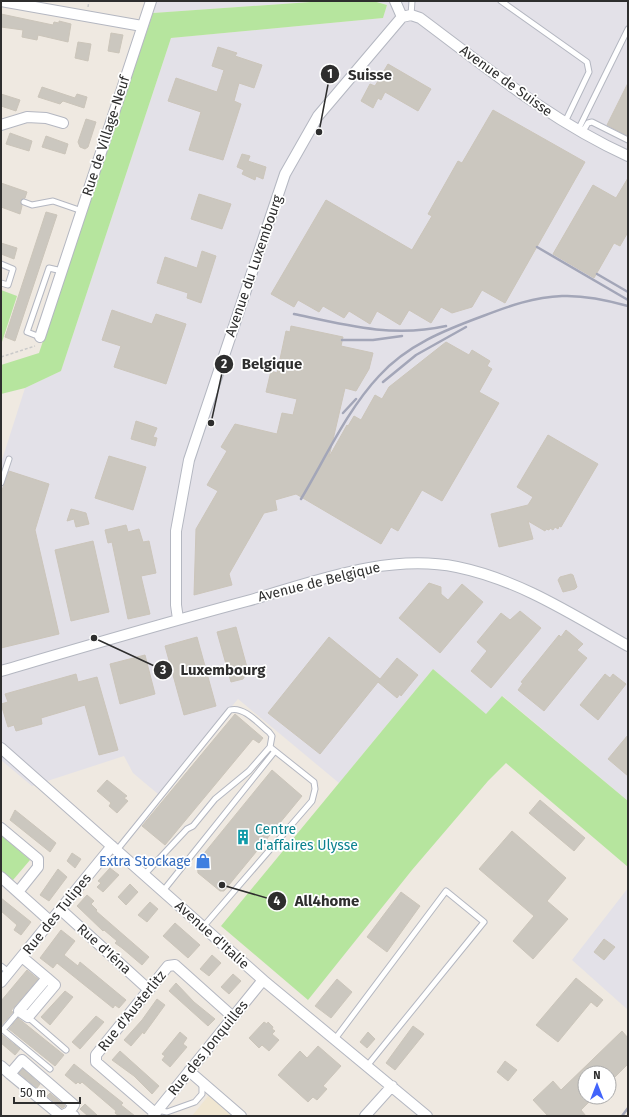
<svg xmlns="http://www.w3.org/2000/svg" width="629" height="1117" font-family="'Fira Sans',sans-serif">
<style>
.industrial{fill:#e3e1e8}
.education{fill:#f0e6d1}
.green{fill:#b6e59e}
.building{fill:#cbc7bf;stroke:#cbc5ba}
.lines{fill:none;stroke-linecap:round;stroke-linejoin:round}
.lane-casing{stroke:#b4b7c1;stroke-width:7}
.street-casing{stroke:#b4b7c1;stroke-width:12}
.path{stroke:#c9c9c9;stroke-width:1.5;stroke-dasharray:3 2;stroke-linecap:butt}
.lane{stroke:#fff;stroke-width:5}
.street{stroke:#fff;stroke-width:10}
.rail{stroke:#a3a6b8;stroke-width:2.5}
.labels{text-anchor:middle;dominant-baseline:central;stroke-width:3.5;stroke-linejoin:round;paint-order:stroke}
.street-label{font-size:14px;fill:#2e2e2e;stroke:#fff}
.culture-label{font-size:14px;fill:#0d838f;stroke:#fff;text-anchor:start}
.shop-label{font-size:14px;fill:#366cbe;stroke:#fff;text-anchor:end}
.leader{fill:none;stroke:#2e2e2e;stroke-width:1.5}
.callout-dot{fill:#2e2e2e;stroke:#fff;stroke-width:1.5}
.mark-label{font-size:12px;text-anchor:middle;font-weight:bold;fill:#fff}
.callout-label{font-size:15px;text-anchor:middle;font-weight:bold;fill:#2e2e2e;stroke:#fff;stroke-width:3.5;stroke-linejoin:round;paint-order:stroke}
</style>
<rect width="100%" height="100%" fill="#efe9e1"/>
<path class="industrial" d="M156,1H324L153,13Z
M373,1H628V801L503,696L486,715L433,669L339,783L238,699L158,794L133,773L124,756L32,786L1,760V463L25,388L61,371L171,38L383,18L387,5Z
M628,888V1010L572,960Z"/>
<path class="education" d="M209,1095L232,1116H192Z"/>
<path class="green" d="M325,1H373L387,5L383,18L171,38L61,371L25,388L1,394V365L39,353L153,13Z
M1,290L17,296L1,345Z
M433,669L486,714L502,696L628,801V867L506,763L488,781L412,870L308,1000L221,926Z
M1,835L30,860L13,880L1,870Z"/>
<path class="building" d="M1,14L53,25L54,22L59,23V21L71,24L68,42L38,35L37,40L22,37L23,30L1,27Z
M111,33L123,35L119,53L108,51Z
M78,42L91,44L88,61L75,58Z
M218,47L237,53L235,56L262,65L254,88L239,83L234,101L241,104L223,160L189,150L201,112L168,101L176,78L217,92L224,70L212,66Z
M388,64L431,89L418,111L385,92L381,100L378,98L373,108L361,101L370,84L375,86Z
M628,83V136L607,125Z
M42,87L75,98L77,94L87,97L84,108L63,101L60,104L38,97Z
M1,94L20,100L16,111L1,106Z
M493,110L585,162L505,303L482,290L472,307L452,313L441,307L431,323L409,310L400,325L377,311L370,324L349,311L344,318L323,306L319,312L298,300L294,307L271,294L326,200L412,250L432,216L428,214L458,161L462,163Z
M86,119L96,122L88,147L85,149L80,147L78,142Z
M10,133L32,141L29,151L6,144Z
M46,136L68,144L65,154L42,147Z
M242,154L250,156L248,161L266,167L263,179L256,176L255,180L242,174L244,170L237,167Z
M628,178V232L620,246L614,243L594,278L553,254L593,185L616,198Z
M1,183L27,192L25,198L20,201L22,206L20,214L1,207Z
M199,194L231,204L222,229L191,219Z
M46,212L57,215L15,341L5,337Z
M1,243L17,248L14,259L1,254Z
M202,251L216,256L201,303L187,298L188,293L157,283L165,257L197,268Z
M112,310L152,324L156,314L186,324L166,384L114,367L121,346L102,340Z
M291,326L343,337L341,346L373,353L369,369L356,391L345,388L329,457L347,425L348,426L354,416L361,420L375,395L382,399L389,387L446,342L469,355L472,350L490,361L487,366L492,369L479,392L499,403L442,501L422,490L398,531L391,527L381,544L296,494L275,500L277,510L264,513L229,574L232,585L194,595L196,529L218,491L207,485L227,451L221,447L235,424L277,434L282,413L293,415L297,399L266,392L271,371L277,373L286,331L290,332Z
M136,421L157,428L153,437L157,438L155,446L131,439Z
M548,435L598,464L561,527L559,526L558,529L555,527L553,530L550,528L549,530L546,529L545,531L528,521L533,539L499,547L491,514L528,505L533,497L517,487Z
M109,456L146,467L133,510L95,498Z
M9,471L49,484L35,530L59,634L1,648V493Z
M71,509L86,513L89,524L76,527L74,519L67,521Z
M126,525L128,532L139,529L143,542L149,541L156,573L141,576L150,614L128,619L112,542L108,543L105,530Z
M93,541L109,612L71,621L55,550Z
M571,574L573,575L577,587L575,589L563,592L558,580L560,577Z
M429,583L441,587V594L448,600L462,584L483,602L440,653L399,618Z
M520,611L541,628L491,688L471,671L487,651L477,642L501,613L510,620Z
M236,627L248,671L243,679L231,682L217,632Z
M566,630L583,644L577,650L587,658L544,711L518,690L523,683L521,682L559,635L561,637Z
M197,637L216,706L184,715L165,646Z
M329,637L380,679L397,658L418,675L401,696L400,694L397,698L378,682L320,754L268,713Z
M145,655L155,694L120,704L110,664Z
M76,674L78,682L97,677L118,750L99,755L85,705L41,718L42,724L16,731L14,725L8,727L1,704L8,702L5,694Z
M605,674L610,678L613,674L626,684L598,720L580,705Z
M235,714L263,738L259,743L253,739L165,845L142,826Z
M628,735V776L608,759Z
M272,770L302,796L224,891H220L198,873L197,862Z
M107,780L127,796L124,798L128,801L117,813L109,806L111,803L97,791Z
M540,800L585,838L574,851L529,813Z
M15,810L56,843L50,852L10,820Z
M512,831L566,878L547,901L568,919L533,959L513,941L534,916L479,869Z
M72,853L81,859L75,868L67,861Z
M110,868L119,875L103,892L97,887L101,883L98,881Z
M58,869L67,877L49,901L40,895Z
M130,884L138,892L126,905L118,897Z
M401,892L420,906L387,952L367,937Z
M87,895L94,901L91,904L97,910L96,911L149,957L142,965L122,948L115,943L117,941L104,930L103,931L77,906Z
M1,898L31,922L21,935L14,930L17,925L1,911Z
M150,902L158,909L147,922L138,915Z
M175,923L200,945L188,958L163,936Z
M61,930L75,941L64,955L78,966L80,962L126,1000L119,1008L115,1005L113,1008L57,963L53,968L40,958Z
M604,939L615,947L604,960L594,952Z
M212,955L221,963L209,976L200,969Z
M27,970L38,979L14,1007L11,1011L13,1012L1,1026V1001Z
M233,974L241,981L229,994L221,987Z
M576,978L603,1000L597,1007L591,1002L558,1042L536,1025Z
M337,979L352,992L331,1018L315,1006Z
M176,983L194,1002L215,1019L208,1026L169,991Z
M65,991L73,997L50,1025L41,1017Z
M157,999L165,1005L144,1034L143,1032L131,1046L124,1040L142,1020Z
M96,1016L104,1022L80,1049L72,1042Z
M18,1018L64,1055L55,1066L9,1029Z
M264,1022L267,1024L268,1022L273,1027L272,1029L275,1031L272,1034L279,1040L269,1051L262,1045L259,1048L249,1038Z
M413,1026L424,1034L395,1070L386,1063Z
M622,1031L628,1038V1064L609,1083V1073H585V1097H594L581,1110L586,1116H548L533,1100L553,1081L561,1090Z
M180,1032L187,1038L183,1044L187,1047L170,1067L162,1060L165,1056L162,1054Z
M368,1032L375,1039L367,1048L360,1042Z
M1,1034L20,1049L15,1055L1,1043Z
M318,1046L341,1066L323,1086L327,1089L317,1100L313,1097L308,1102L278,1075L300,1051L307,1058Z
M120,1051L159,1086L152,1094L134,1076L112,1060Z
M505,1061L517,1070L508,1081L497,1072Z
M74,1064L123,1103L121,1105L135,1116H119L115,1113L116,1111L82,1082L80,1084L78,1082L76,1084L65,1075Z
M23,1069L40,1084L37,1088L19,1073Z
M50,1093L65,1106L64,1107L62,1108L47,1096Z
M85,1104L98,1116H88L80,1109Z"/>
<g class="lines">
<g class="lane-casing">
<path id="lane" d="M501,1L587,62L589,72L565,122
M411,15L412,1
M578,130L628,29
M582,133L588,123L592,122L628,140
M24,202L32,205L53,201L82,211
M1,264L13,269L8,285L1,283
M40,337L27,332L49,268L62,271
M1,483L9,459
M117,850L230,710C244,706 259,724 269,732L272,736L270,747L275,751
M144,875L187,829L193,826L215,799L249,771L270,747
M163,891L275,751L314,782L315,789L312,801L203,927
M1,966L9,972
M19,1011L3,1030L50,1069
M28,1017L66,1050
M335,1039L446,891L484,922L367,1066
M157,1110L167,1112L195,1102L202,1094V1083"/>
</g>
<g class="street-casing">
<path id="street" d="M1,1L142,26
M395,1L402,17
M402,17L411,15L420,18C487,68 551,121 628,156
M1,125L27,117L46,118L63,123
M40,337L151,1
M178,619L176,605V531L189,460L285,174L318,116L402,17
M1,671C83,647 164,623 247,601C314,582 386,553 457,567C520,580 573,615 628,646
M1,748L263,980L427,1116
M1,828L38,859V867L18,892
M1,877L50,921
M60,909L148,989
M22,957L47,978L19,1011L28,1017L55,985L47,978
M1,982L112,846
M1,1066L10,1074L22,1060L74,1105L69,1112L74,1116
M189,1071L241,1116
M10,1074L61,1116L69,1112
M155,1113L96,1062V1055L168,966L175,965L233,1017
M153,1116L263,980
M365,1116L392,1086"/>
</g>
<path class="path" d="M88,7L89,1
M1,357L35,346"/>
<use href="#lane" class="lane"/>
<use href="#street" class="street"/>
<path class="rail" d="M537,247L628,300
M597,274L628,292
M294,314C345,325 393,338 446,326
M342,340H373L402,336
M383,382L416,355L466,327
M343,413L356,399
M301,499C325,459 347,410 379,376C407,345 445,330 483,316C509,306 534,297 562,296C585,295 607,300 628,306
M622,1116L628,1108"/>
</g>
<defs>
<g id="building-bare" transform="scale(1.2)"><path d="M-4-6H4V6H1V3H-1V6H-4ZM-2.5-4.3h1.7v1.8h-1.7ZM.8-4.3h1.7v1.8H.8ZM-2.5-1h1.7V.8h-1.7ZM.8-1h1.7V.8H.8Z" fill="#0f9aa8" stroke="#fff" stroke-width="2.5" paint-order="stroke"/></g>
<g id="shop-bare" transform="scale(1.2)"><path d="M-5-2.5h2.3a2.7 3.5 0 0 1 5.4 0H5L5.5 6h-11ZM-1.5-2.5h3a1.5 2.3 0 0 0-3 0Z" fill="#3f7fe0" stroke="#fff" stroke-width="2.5" paint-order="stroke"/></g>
</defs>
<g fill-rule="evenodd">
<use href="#building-bare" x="243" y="837"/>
<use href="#shop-bare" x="203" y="861"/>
</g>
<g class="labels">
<g class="street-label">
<text transform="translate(506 81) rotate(36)">Avenue de Suisse</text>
<text transform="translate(106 136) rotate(-72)">Rue de Village-Neuf</text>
<text transform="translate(254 266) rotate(-71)">Avenue du Luxembourg</text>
<text transform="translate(319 582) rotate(-14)">Avenue de Belgique</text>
<text transform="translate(57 914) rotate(-51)">Rue des Tulipes</text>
<text transform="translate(212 935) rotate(42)">Avenue d'Italie</text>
<text transform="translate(104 949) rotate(42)">Rue d'Iéna</text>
<text transform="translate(132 1011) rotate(-51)">Rue d'Austerlitz</text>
<text transform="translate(208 1048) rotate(-51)">Rue des Jonquilles</text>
</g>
<g class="culture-label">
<text x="255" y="829">Centre<tspan x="255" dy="16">d'affaires Ulysse</tspan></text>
</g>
<g class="shop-label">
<text x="191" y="861">Extra Stockage</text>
</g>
</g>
<path class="leader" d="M319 132L330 74M211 423L224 364M94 638L163 670M222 885L277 901"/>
<g class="callout-dot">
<circle cx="319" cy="132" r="4"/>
<circle cx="211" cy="423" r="4"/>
<circle cx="94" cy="638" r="4"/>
<circle cx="222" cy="885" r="4"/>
<circle cx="330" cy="74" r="10"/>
<circle cx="224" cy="364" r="10"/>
<circle cx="163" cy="670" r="10"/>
<circle cx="277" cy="901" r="10"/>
</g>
<g class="mark-label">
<text x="330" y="78">1</text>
<text x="224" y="368">2</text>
<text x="163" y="674">3</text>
<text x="277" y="905">4</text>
</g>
<g class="callout-label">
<text x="370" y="80">Suisse</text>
<text x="272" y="369">Belgique</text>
<text x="223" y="675">Luxembourg</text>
<text x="327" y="906">All4home</text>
</g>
<rect width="629" height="1117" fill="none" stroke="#2e2e2e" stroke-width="4"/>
<g transform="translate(597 1085)"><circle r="19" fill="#ffffff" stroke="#ababab"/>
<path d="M0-3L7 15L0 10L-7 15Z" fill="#4264fb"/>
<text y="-6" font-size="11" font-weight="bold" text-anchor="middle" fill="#2e2e2e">N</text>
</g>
<path d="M14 1097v6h66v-6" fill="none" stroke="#2e2e2e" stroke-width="2"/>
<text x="20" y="1097" font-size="12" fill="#2e2e2e" stroke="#ffffff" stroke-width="3" paint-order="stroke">50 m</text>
</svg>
